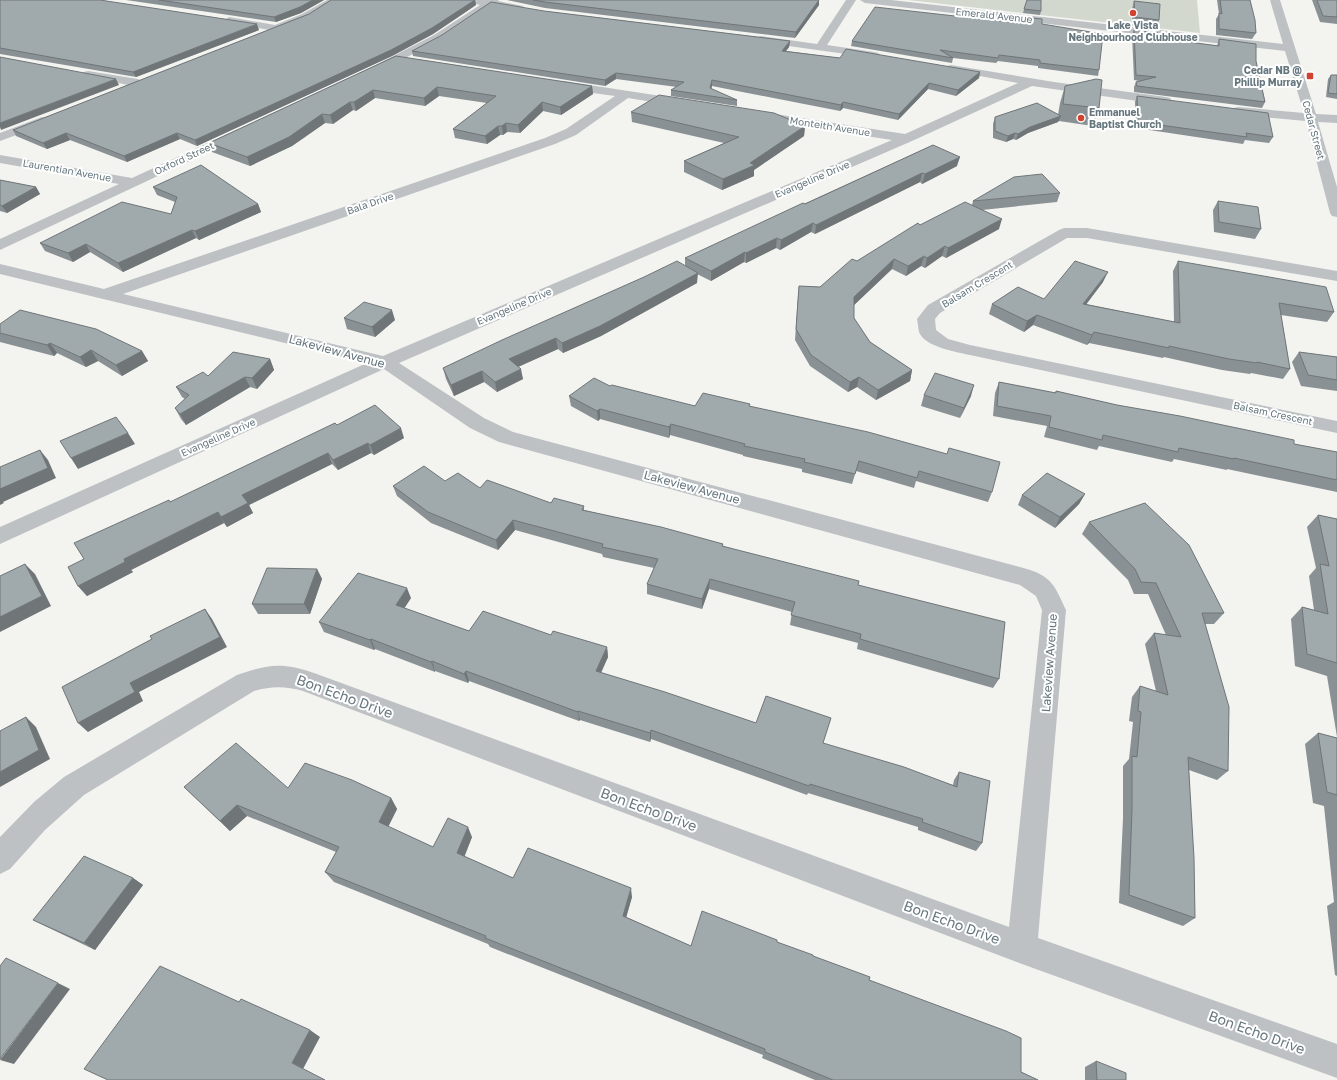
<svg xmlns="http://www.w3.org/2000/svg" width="1337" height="1080" font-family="'Golos Text',sans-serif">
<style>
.green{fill:#d3d8cf}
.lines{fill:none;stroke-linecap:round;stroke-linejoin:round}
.minor{fill:#bdc1c4;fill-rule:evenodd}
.wall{fill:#8a9194}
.shaded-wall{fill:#707678}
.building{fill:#a0a9ac;stroke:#707678}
.poi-dot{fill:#d24231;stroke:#fff;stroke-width:1.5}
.labels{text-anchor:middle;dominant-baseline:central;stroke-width:4;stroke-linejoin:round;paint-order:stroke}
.far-street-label{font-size:10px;fill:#65767e;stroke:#fff}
.far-poi-label{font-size:10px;font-weight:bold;fill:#65767e;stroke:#fff}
.street-label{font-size:12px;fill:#65767e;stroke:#fff}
.near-street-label{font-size:14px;fill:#65767e;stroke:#fff}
</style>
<rect width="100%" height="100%" fill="#f3f3f0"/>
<path class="green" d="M908,0H1197L1200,33Z"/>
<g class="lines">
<path class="minor" d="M327,0H339L310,18L275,31L229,23L224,20L229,17L275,25L302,14Z
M466,0H499L498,1L523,6L524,8L519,11L491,6L442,39L378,72H370L368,70L370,68L434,35L480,5L468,2Z
M846,0H856L827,45L874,52L878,53L880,55L878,57L874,58L760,42L755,39L760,36L817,44Z
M860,0H891L1283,44L1270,0H1280L1316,114L1337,115V123L1318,122L1337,187V217L1332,216L1330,213L1306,121L1238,115L1234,114L1232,111L1234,108L1238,107L1304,113L1285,51L865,3Z
M951,65L1054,82L1166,97L1170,98L1172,101L1170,104L1166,105L1032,86L912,141L399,363L484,418L513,432L1027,569C1053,577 1055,587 1066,610L1038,938L1337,1044V1078L1022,964L303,691C285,686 272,686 254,691L84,795L45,830L10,869L0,874V837L34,802L64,777L237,675C269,664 282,662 314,673L1009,927L1042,610L1036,596L1020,585L499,442L470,428L384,369L0,544V527L367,363L0,274V264L104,289L545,138L566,129L615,96L563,89L559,87L557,85L559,83L563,81L687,100L689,103L687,106L683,107L628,98L576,135L555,144L123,294L383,356L892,140L762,120L758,119L756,116L758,113L762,112L905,134L1018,83L947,70L945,68L947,66Z
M88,71L138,79L142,81L144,83L142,85L138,87L84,76L82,74L84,72Z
M42,117L46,118L48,121L46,124L0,141V133Z
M238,129L243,130L244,133L243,136L0,250V239L119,184L0,163V155L132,178Z
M1064,228H1087L1337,271V281L1087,238H1067L940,313L935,319L936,330L948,339L970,345L1337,421V433L970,355C956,352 925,347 919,332C918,328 918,323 917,319L928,305L1059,230Z"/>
</g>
<path class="wall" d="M0,0L259,30L136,77L0,54Z
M126,0H324L301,13L276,22Z
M331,0H475L476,5L433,34L392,56L197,146L180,139L127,162L70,140L47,149L16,136L13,130L309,14Z
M507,0H819V5L795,38L545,8Z
M1027,0L1041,11L1040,15L1023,13Z
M1217,0H1250L1256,33L1252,39L1216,35V19L1219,14Z
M1312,0H1337V24L1320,22Z
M1134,1L1159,20L1156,28L1132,26V9Z
M544,11L790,41L789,47L786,51L840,58L980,72L979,78L956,96L928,89L898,120L843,108L840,111L712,86L711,89L737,100V106L671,96V90L677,87L616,79L605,86L413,56L412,51Z
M1042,24L1099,70L1098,76L1038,68V66L998,61L996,63L953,58L952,63L851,46L852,41Z
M1134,30L1158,38L1217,46L1219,39L1256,61L1265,102L1262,108L1134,92V87L1136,82L1139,81L1134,80L1132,35Z
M396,56L592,86L593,94L561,115L543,111L520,133L507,132L503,135H500L487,144L455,138L453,129L487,103L439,96L425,106L375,98L356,111L353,110L333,124L325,123L292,146L250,166L212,152L209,143Z
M1331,75H1337V99L1326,97L1328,79Z
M1065,86L1099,108L1093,126L1059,121L1058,122L1028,133L1016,140L1013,139L1006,142L993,138V124L995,117L1058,115L1060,103Z
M1137,96L1273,137L1269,143L1245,140L1243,144L1136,128L1135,102Z
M631,112L805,126L804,136L754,170V176L722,190L684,172V161L724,143L632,122Z
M933,145L957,166L922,184L920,182L815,234L811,232L780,250L776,248L746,263L744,262L711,281L697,274V283L601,336L563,353L558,349L518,367L523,379L497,392L484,382L454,396L446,379L443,368L685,266V258Z
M0,180L36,187L40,194L7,213L0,211Z
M153,187L258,204L261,212L199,240L196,238L123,272L90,252L73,262L45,251L40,243L171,214L175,202L157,195Z
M1060,193L1057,202L982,210L999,229L946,258L942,256L925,268L921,266L906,276L892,269L854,305V318L870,342L912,370L910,381L876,400L857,387L848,392L810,366L795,340L798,296L799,286L820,287L857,261L920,225L972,205L973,201Z
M1218,201L1261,229L1255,239L1214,232L1213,210Z
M1178,261L1334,312L1327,322L1281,315L1290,369L1283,379L1251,373L1250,374L1222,370L1164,357L1163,358L1089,343L1087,345L1033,325L1024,332L989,314L992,304L1044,299L1103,282L1086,304L1174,322L1173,271Z
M344,318L395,320L375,337L347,329Z
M0,324L142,351L148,361L122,376L98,361L86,367L57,353L54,356L0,342Z
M1299,352L1337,357V391L1301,386L1292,362Z
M270,359L274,370L257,389L250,387L186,425L181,419L175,408L185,399L182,397L176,387L208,376Z
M999,382L1055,393L1056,391L1117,405L1294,444L1337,452V492L1227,469V470L1174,459L1172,462L1099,446L1097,450L1044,437L1047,426L993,416L995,393Z
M610,386L695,406H750L992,492L988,502L916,481L914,488L856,471L852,484L802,472V469L743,456V455L670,435L669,438L600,419L598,421L571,406L569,396Z
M924,395L971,396L960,418L921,406Z
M337,425L404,438L374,455L371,453L338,470L332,464L249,505L253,513L227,527L224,523L131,570L133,572L87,596L78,586L84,559L170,502Z
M445,481L551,503L584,506V510L723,544V546L858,585L999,679L993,688L857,649L858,643L790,625L792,612L709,589L702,609L647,594V584L654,568L603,557L602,554L515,530L498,550L431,523L397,496L393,486Z
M1085,494L1079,504L1055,528L1018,505L1022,495Z
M1318,515L1337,519V737L1327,676L1295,666L1291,619L1302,607L1314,610L1309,576L1316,568L1307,527Z
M1089,522L1224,613L1214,624H1205L1228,771L1217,780L1189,770L1195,918L1183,926L1119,903L1123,819V766L1129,759L1133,722L1129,721L1132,697L1140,686L1156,691L1145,644L1154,633L1166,635L1148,594H1134L1128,580L1082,534Z
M317,569L322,579L310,614H258L252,604Z
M411,598L404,608L469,631L551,635L607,647L608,657L601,673L756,723L823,744L953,785L954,780L959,772L982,843L976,851L918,830V827L808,793L807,795L651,739L650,742L580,720L579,721L469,681L468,683L435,671V672L375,649L374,650L324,632L319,622Z
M1318,733L1337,738V976L1335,975L1327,906L1334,902L1324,806L1313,803L1305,744Z
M184,787L288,788L391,798L397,809L388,827L433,847L472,837L464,856L513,878L632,897L626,917L691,946L777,942L869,980L1021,1072L1038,1080H815L762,1058L763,1055L490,947L488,944L334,882L325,872L336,852L247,816L230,831Z
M133,878L143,885L95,950L45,926L33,920Z
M1096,1061L1126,1080H1085V1067Z"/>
<path class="shaded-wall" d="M313,0H324L301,13L276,22L274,17Z
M475,0L476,5L433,34L392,56L197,146L195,140Z
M819,0V5L795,38L796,32Z
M257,24L259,30L136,77L133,72Z
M790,41L789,47L782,56V51Z
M980,72L979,78L956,96L958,90Z
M616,73V79L605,86V80Z
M116,79L119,85L1,130L0,127V123Z
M712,80V86L710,94V88Z
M929,83L928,89L898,120L899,114Z
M592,86L593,94L561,115L560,107Z
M437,87L439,96L425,106L424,98Z
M373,90L375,98L356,111L354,102Z
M350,102L353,110L333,124L330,115Z
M542,102L543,111L520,133L518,125Z
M843,102V108L840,111L841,105Z
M322,114L325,123L292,146L250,166L247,157Z
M1061,116L1058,122L1028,133L1016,140L1018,134L1030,127Z
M506,123L507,132L503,135L502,126Z
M498,126L500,135L487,144L485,136Z
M805,126L804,136L754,170V176L722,190L723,179L750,163Z
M66,133L70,140L47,149L43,143Z
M177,133L180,139L127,162L124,156Z
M1015,133L1013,139L1006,142L1008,136Z
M960,157L957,166L922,184L925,174Z
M922,173L920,182L815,234L816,225Z
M36,187L40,194L7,213L2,206Z
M258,204L261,212L199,240L195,231Z
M1002,219L999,229L946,258L948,248Z
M813,223L811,232L780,250L781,240Z
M192,230L196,238L123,272L118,263Z
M777,238L776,248L746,263V253Z
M86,244L90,252L73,262L68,253Z
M945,246L942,256L925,268L927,258Z
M745,252L744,262L711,281V271Z
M924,256L921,266L906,276L908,266Z
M894,259L892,269L852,307L854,297Z
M1108,272L1103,282L1079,314L1083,304Z
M698,273L697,283L601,336L563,353L562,343Z
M392,310L395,320L375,337L372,327Z
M1037,315L1033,325L1024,332L1027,321Z
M1094,332L1089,343L1087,345L1092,335Z
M556,338L558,349L511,370L509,359Z
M50,343L57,353L54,356L47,345Z
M91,350L98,361L86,367L80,357Z
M142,351L148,361L122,376L116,365Z
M270,359L274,370L257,389L252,378Z
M521,369L523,379L497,392L495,382Z
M912,370L910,381L876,400L878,390Z
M482,371L484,382L454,396L451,385Z
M245,377L250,387L186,425L180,414Z
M859,377L857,387L848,392L850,382Z
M974,385L971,396L960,418L964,408Z
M600,409V419L598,421L597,411Z
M671,424L670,435L669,438V427Z
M401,428L404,438L374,455L370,445Z
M128,433L135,444L78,469L71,458Z
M368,443L371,453L338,470L333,460Z
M40,450L48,460L56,478L3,502L4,503L0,505V489Z
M328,453L332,464L249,505L253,513L227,527L221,517L242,495Z
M1085,494L1079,504L1055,528L1060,517Z
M218,512L224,523L131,570L133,572L87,596L78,586L124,559Z
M513,520L515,530L498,550L496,540Z
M25,564L35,574L51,606L0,632V617Z
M317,569L322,579L310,614L304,604Z
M710,579L709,589L702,609V599Z
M407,588L411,598L400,615L396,605Z
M205,609L212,619L227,647L139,692L143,701L88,732L78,723L130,683Z
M371,639L375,649L374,650L370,640Z
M607,647L608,657L597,681L596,671Z
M432,661L435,671V672L431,662Z
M466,671L469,681L468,683L464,674Z
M578,711L580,720L579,721L578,712Z
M26,717L36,727L50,759L0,787V772Z
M651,730V739L650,742V733Z
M391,798L397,809L385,833L379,822Z
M237,805L247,816L230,831L220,821Z
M468,827L472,837L462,863L457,853Z
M133,878L143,885L95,950L84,943Z
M631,888L632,897L624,925L623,916Z
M58,983L70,989L14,1064L0,1060Z
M310,1030L320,1037L303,1069L292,1063Z"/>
<path class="building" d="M0,0H100L257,24L133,72L0,48Z
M159,0H313L300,7L274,17Z
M331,0H475L432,28L391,50L195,140L177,133L124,156L66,133L43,143L13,130L309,14Z
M533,0H819L796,32L545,2Z
M1027,0H1041V11L1024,9Z
M1220,0H1250L1255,20L1256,33L1219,29V13L1222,14Z
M1317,0H1337V17L1323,16Z
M1134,1L1160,4L1159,20L1135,17Z
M491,2L544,11L790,41L782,51L840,58L846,49L980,72L958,90L929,83L899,114L843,102L841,105L712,80L710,88L737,100L671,90L684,82L616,73L605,80L412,51L442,35Z
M875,7L1017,23H1021L1022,17L1042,19V24L1103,34L1099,70L1040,63V60L999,55L998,58L940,50L953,58L852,41Z
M1134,30L1158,33V38L1219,46V39L1256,44V61L1265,102L1137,86L1136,82L1156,77L1136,75Z
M396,56L592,86L560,107L542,102L518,125L506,123L502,126H498L485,136L453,129L496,96L437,87L424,98L373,90L354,102H350L330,115L322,114L289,137L247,157L209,143Z
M0,57L116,79L0,123Z
M1331,75H1337V94L1328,93Z
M1096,79L1102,80L1099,108L1063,104L1065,86Z
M659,95L774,113L805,126L750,163L755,165L723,179L684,161L739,137L631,112Z
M1137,96L1268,113L1273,137L1246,133L1247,137L1138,122Z
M1037,103L1061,116L1030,127L1018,134L1015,133L1008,136L995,131V117Z
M933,145L960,157L925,174L922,173L816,225L813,223L781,240L777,238L746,253L745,252L711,271L685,258L803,203L805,204Z
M201,165L258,204L195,231L192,230L118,263L86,244L68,253L40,243L122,202L171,214L177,197L153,187Z
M1042,174L1060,193L973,201L1014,177Z
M0,180L36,187L2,206L0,205Z
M1218,201L1258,207L1261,229L1219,222Z
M965,202L1002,219L948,248L945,246L927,258L924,256L908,266L894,259L854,297V318L870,342L912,370L878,390L859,377L850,382L811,355L796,329L799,286L820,287L852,259L857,261L918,223L920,225Z
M677,261L698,273L600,326L562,343L556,338L509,359L521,369L495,382L482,371L451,385L443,368L502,340L644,277Z
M1075,261L1108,272L1083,304L1180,323L1178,261L1326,287L1334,312L1279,303L1290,369L1257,362V363L1229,359L1169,346V348L1094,332L1092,335L1037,315L1027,321L992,304L1018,287L1044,299Z
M364,302L392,310L372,327L344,318Z
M20,310L96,329L142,351L116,365L91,350L80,357L50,343L47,345L0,333V324Z
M233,352L270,359L252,378L245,377L180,414L175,408L189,395L176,387L203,372L208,376Z
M1299,352L1337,357V380L1308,375Z
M935,373L974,385L964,408L924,395Z
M594,378L610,386L612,385L695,406L703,393L750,404L749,406L868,432L947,454L949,448L1000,462L992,492L919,471L917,478L859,461L855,474L804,462L805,459L744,446L745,444L671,424L669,427L600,409L597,411L569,396Z
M999,382L1056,393V391L1117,405L1180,416L1294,440V444L1337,452V480L1234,458V459L1179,448L1178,452L1103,435L1102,440L1049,427L1051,416L997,406Z
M375,405L401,428L370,445L368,443L333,460L328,453L242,495L248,503L221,517L218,512L124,559L125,562L78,586L68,567L84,559L74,543L169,500L170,502L335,423L337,425Z
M116,417L128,433L71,458L60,441Z
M40,450L48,468L0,489V467Z
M424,466L445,481L458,473L480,488L487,480L551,503L554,498L584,506L582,510L661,527L723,544L722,546L859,581L858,585L1005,622L999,679L860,639L861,634L791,615L795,602L710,579L702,599L647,584L658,559L602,547L603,544L513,520L496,540L428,512L393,486Z
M1047,473L1085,494L1060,517L1022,495Z
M1145,503L1189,545L1224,613H1202L1229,707L1228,771L1188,757L1194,858L1195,918L1129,895L1132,809V756L1137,757L1141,712L1138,711L1140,686L1168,695L1154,633L1181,637L1156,583L1141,582L1135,569L1089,522Z
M1318,515L1337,519V663L1307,654L1302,607L1328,614L1320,564L1329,566Z
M25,564L42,596L0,617V576Z
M267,568L317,569L304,604H252Z
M358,573L407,588L396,605L469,631L483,611L551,635L553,631L607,647L596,671L665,692L756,723L766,696L831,718L823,743L904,767L957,787L959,772L990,781L982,843L922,822L923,819L810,784L809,786L651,730L650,733L578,711V712L466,671L464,674L432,661L431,662L371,639L370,640L319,622Z
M205,609L220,637L130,683L135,692L78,723L62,687L152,639L150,636Z
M26,717L39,750L0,772V731Z
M1318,733L1337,738V795L1327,792Z
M236,743L288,788L305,763L352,780L391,798L379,822L433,847L448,818L468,827L457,853L513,878L528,848L631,888L623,916L691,946L702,911L777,940V942L813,955V956L870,977L869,980L1006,1031L1021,1038V1072L1038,1080H833L765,1052V1049L485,938L486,936L325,872L339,847L237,805L220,821L184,787Z
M84,856L133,878L84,943L33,920Z
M6,958L58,983L0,1059V966Z
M160,966L239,1002L241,999L310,1030L292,1063L325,1080H108L84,1069Z
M1096,1061L1126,1073V1080H1097Z"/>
<g class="poi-dot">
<circle cx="1133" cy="13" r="4"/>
<rect x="1306" y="72" width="8" height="8" rx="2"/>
<circle cx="1081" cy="118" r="4"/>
</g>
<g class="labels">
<g class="far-street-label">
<text transform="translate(994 15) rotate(6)">Emerald Avenue</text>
<text transform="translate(830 126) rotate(9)">Monteith Avenue</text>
<text transform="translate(1314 130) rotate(75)">Cedar Street</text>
<text transform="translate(184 158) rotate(-25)">Oxford Street</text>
<text transform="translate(67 170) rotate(10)">Laurentian Avenue</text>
<text transform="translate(812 179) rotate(-23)">Evangeline Drive</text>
<text transform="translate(370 203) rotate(-19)">Bala Drive</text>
<text transform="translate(977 284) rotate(-31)">Balsam Crescent</text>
<text transform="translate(514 306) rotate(-23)">Evangeline Drive</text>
<text transform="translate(1273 413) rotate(12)">Balsam Crescent</text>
<text transform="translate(218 437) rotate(-24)">Evangeline Drive</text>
</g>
<g class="far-poi-label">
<text x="1133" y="25">Lake Vista<tspan x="1133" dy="12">Neighbourhood Clubhouse</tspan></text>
<text x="1302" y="70" text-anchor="end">Cedar NB @<tspan x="1302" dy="12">Phillip Murray</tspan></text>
<text x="1089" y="112" text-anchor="start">Emmanuel<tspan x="1089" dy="12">Baptist Church</tspan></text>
</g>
<g class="street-label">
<text transform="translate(337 351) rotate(15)">Lakeview Avenue</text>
<text transform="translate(692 487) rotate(15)">Lakeview Avenue</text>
<text transform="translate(1049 663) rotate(-86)">Lakeview Avenue</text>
</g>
<g class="near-street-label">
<text transform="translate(345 696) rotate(20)">Bon Echo Drive</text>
<text transform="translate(649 809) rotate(20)">Bon Echo Drive</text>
<text transform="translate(952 922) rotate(20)">Bon Echo Drive</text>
<text transform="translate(1257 1032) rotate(20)">Bon Echo Drive</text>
</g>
</g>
</svg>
